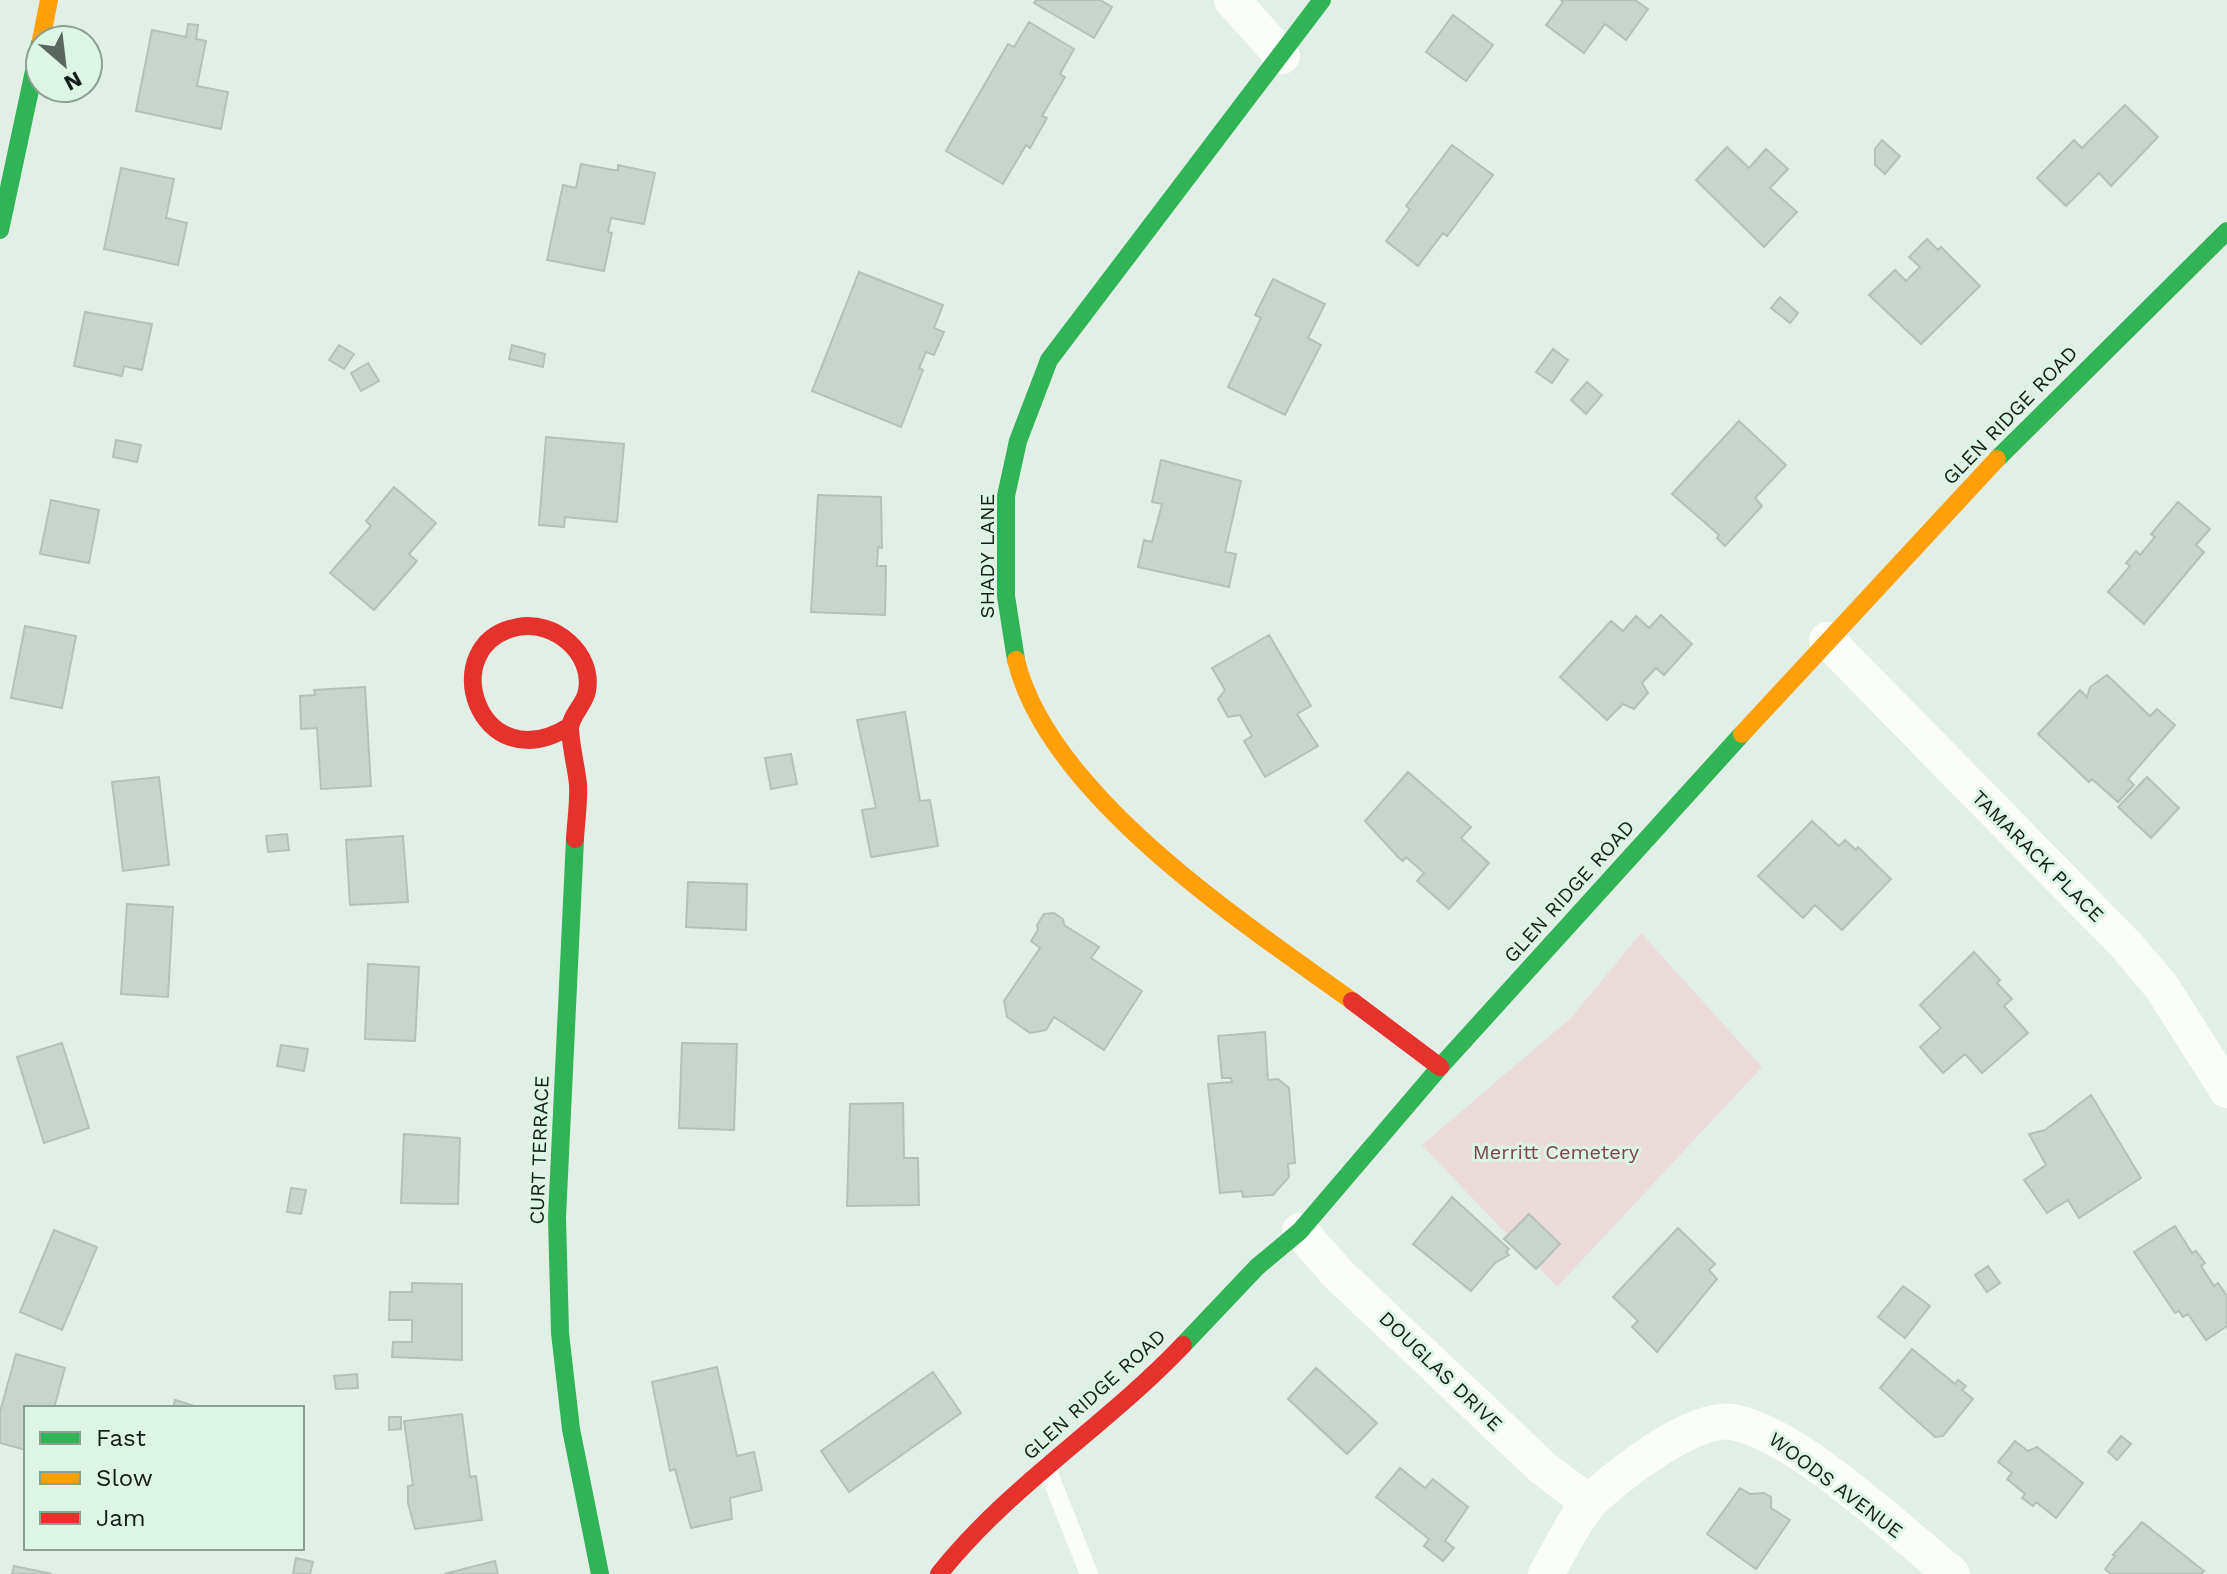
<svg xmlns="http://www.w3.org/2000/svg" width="2227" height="1574" font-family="'Work Sans',sans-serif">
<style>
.green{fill:#ebdbdb}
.building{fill:#c8d5cc;stroke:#b5c0b9;stroke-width:2}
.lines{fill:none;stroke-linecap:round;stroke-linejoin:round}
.lane{stroke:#fbfdfb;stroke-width:18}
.street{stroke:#fbfdfb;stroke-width:36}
.fast{stroke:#30b455;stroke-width:18}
.slow{stroke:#ff9f0a;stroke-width:18}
.jam{stroke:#e5322d;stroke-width:18}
.labels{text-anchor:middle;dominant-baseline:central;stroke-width:6;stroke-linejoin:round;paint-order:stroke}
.street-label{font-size:20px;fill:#141d18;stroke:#dcf5e5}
.park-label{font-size:20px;fill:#7e4150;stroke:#dcf5e5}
</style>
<rect width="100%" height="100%" fill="#e2efe6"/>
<path class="green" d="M1641,933L1762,1067L1557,1287L1422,1145L1571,1018Z"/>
<path class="building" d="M1036,0H1100L1112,7L1094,38L1034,3Z
M1561,0H1635L1648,9L1626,40L1605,24L1584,53L1546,25L1563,2Z
M1453,15L1493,45L1466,81L1426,52Z
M1029,22L1074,49L1060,74L1065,77L1042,116L1047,118L1030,148L1026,145L1003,184L946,151L1008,44L1014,47Z
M188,24L198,25L196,39L206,41L197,86L228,92L221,129L136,111L152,30L186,37Z
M2125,105L2158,137L2111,186L2099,173L2066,206L2037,178L2074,140L2082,148Z
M1882,140L1900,156L1885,174L1875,165V149Z
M1452,145L1493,175L1447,236L1443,233L1418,266L1386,241L1410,209L1406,206Z
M1727,147L1749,168L1766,149L1788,169L1770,188L1797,212L1764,247L1696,180Z
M581,164L613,170H618V165L655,173L644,224L611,218L608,232L612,233L604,271L547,260L563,185L576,188Z
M121,168L174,179L166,218L187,223L178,265L104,249Z
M1927,239L1938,250L1941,247L1980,286L1921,344L1869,295L1895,270L1906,281L1920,267L1909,257Z
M859,272L943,305L934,328L944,332L934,355L926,352L919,368L923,370L901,427L812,391Z
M1273,279L1325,304L1308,338L1321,345L1285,415L1228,387L1261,318L1255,315Z
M1780,297L1798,313L1790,323L1771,308Z
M85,312L152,324L142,370L124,366L122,376L74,366Z
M339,345L354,354L344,369L329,360Z
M512,345L545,354L543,367L509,359Z
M1553,349L1568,360L1552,383L1536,372Z
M368,363L379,381L361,391L351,373Z
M1587,382L1602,395L1586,414L1571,400Z
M1739,421L1786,465L1755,498L1762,506L1725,546L1717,538L1719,535L1672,494Z
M546,437L624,444L617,522L565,517L564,527L539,525Z
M116,440L141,445L137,462L113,457Z
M1161,460L1241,481L1225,552L1236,554L1229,587L1138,567L1144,540L1152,542L1162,504L1152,502Z
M394,487L436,523L409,554L417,561L374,610L330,573L371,526L366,521Z
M818,495L881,497L882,548L878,547L877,566H886L885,615L811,612Z
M51,500L99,510L89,563L40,554Z
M2178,502L2210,529L2196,545L2204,552L2144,624L2108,592L2130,566L2126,563L2136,551L2140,555L2155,537L2151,534Z
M1661,615L1692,644L1664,675L1656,668L1642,683L1648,693L1634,709L1623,704L1607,720L1560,677L1611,621L1623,631L1636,616L1649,628Z
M25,626L76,636L62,708L11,698Z
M1269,635L1311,706L1297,714L1318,746L1265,777L1244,741L1252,736L1240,715L1228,717L1218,699L1225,690L1212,668Z
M2107,675L2150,716L2157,709L2175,725L2128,779L2134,785L2118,802L2092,779L2089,782L2038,734L2080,690L2087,697L2090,687Z
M365,687L371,786L321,789L317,728L301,729L300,696L315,695L314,690Z
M905,712L920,801L930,800L938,846L871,857L862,810L876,808L857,720Z
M791,754L797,784L771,789L765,758Z
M1408,772L1471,827L1461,838L1489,863L1449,909L1417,881L1424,873L1406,857L1403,861L1398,857L1365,821Z
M159,777L169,865L123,871L112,782Z
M2147,777L2179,808L2151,838L2118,807Z
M1812,821L1839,846L1845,840L1856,850L1858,847L1891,879L1842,930L1815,905L1803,918L1758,876Z
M287,834L289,850L268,852L266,836Z
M403,836L408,902L350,905L346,840Z
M688,882L747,884L746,930L686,927Z
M127,904L173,907L168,997L121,994Z
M1054,913L1063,919L1064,925L1099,947L1091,958L1142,991L1104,1050L1054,1017L1046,1030L1030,1033L1007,1017L1004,1001L1040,948L1031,941L1038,930L1037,925L1044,914Z
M1974,952L2000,980L1997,983L2012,999L2004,1006L2028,1033L1982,1073L1965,1054L1943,1073L1920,1047L1941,1028L1920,1005Z
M368,964L419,967L415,1041L365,1039Z
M1265,1032L1268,1080L1278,1079L1289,1088L1295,1163L1288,1164L1289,1177L1273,1195L1243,1197L1242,1191L1220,1193L1208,1084L1232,1082L1231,1078H1222L1218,1036Z
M62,1043L89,1128L44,1143L17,1057Z
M682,1043L737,1044L734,1130L679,1128Z
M281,1045L308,1049L304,1071L277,1066Z
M2091,1095L2141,1178L2079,1218L2068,1200L2047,1213L2024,1180L2046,1165L2029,1134L2045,1130Z
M903,1103L904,1158H918L919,1205L847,1206L850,1104Z
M404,1134L460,1138L458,1204L401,1203Z
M291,1188L306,1190L301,1214L287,1212Z
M1452,1197L1509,1249L1506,1252L1509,1255L1495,1263L1471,1291L1413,1244Z
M1529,1214L1560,1244L1536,1269L1504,1239Z
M2175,1226L2192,1253L2196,1251L2205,1263L2201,1266L2214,1286L2218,1283L2227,1296V1326L2206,1340L2188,1314L2183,1317L2179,1311L2175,1313L2134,1252Z
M1678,1228L1715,1264L1709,1270L1717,1279L1657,1352L1632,1327L1638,1321L1613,1297Z
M54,1230L97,1247L62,1330L20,1312Z
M1988,1266L2000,1283L1987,1292L1975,1275Z
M412,1283L462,1284V1360L392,1357L393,1342H412V1320H389L390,1292H412Z
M1903,1286L1930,1306L1905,1338L1878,1317Z
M1912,1349L1955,1384L1958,1380L1966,1386L1962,1390L1973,1399L1943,1436L1935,1437L1880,1388Z
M16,1354L65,1368L54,1408H26V1450L0,1443V1412Z
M717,1367L737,1456L754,1452L762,1490L730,1498L732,1519L691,1528L675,1469L670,1471L652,1382Z
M1316,1368L1377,1423L1347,1454L1288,1399Z
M933,1372L961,1413L849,1492L821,1451Z
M357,1374L358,1388L336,1389L334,1376Z
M175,1400L201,1408H173Z
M462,1414L470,1477L476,1476L482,1520L415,1529L408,1503V1486L413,1485L404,1421Z
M389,1417H401V1429L389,1430Z
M2121,1436L2131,1444L2117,1460L2108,1452Z
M2015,1441L2028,1451L2037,1447L2083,1483L2056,1518L2036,1502L2033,1506L2022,1498L2025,1494L2007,1479L2012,1473L1998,1462Z
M1400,1468L1425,1488L1433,1479L1468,1507L1445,1541L1454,1548L1443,1561L1424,1546L1429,1539L1376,1497Z
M1740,1488L1750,1494L1764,1493L1771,1497V1508L1790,1520L1756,1569L1707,1534Z
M2142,1522L2204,1571L2201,1574H2111L2105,1569L2115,1556L2113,1555Z
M296,1558L313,1562L310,1574H293Z
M495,1561L498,1574H444Z
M14,1566L52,1574H12Z"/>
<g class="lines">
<path class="lane" d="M1046,1466L1089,1574"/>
<path class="street" d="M1232,0L1282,56
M1827,640L2127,946L2161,986L2227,1090
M1300,1231L1338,1274L1543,1468L1589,1503
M1546,1574C1560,1551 1573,1520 1591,1501C1617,1475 1694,1416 1732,1422C1798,1434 1897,1530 1952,1574"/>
<path class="fast" d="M0,230L40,43
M1997,459L2227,231
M1016,660L1006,596V496L1018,441L1049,360L1322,0
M575,839L557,1217L560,1333L571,1429L600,1574
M1183,1345L1257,1267L1300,1231L1440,1067L1742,734"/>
<path class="slow" d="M41,40L49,0
M1016,660C1049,796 1244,923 1352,1001
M1742,734L1997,459"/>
<path class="jam" d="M570,726C478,784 433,643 518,627C554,620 594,653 587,691C585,704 570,716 570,729C571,748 576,766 578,784C579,802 576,821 575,839
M1352,1001L1440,1067
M939,1574C1009,1486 1106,1426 1183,1345"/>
</g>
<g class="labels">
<g class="street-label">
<text transform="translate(2010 415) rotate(-46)">GLEN RIDGE ROAD</text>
<text transform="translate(987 556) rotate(-90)">SHADY LANE</text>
<text transform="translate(2038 856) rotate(45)">TAMARACK PLACE</text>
<text transform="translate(1569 891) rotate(-48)">GLEN RIDGE ROAD</text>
<text transform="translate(539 1150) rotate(-88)">CURT TERRACE</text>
<text transform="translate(1441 1371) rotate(44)">DOUGLAS DRIVE</text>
<text transform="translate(1094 1394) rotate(-42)">GLEN RIDGE ROAD</text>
<text transform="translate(1836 1485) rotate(37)">WOODS AVENUE</text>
</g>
<g class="park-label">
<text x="1556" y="1152">Merritt Cemetery</text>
</g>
</g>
<rect x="24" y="1406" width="280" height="144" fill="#dcf5e5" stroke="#8c9f93" stroke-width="2"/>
<rect x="40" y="1432" width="40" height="12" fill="#30b455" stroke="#8c9f93" stroke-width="2"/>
<text x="96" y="1446" font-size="24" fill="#141d18">Fast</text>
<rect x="40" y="1472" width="40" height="12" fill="#ff9f0a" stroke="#8c9f93" stroke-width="2"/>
<text x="96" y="1486" font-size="24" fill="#141d18">Slow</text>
<rect x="40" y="1512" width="40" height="12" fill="#e5322d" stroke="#8c9f93" stroke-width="2"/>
<text x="96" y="1526" font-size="24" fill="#141d18">Jam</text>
<g transform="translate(64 64) rotate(152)"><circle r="38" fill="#dcf5e5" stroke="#8c9f93" stroke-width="2"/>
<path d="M0-6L14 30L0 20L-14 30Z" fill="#5c6660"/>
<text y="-12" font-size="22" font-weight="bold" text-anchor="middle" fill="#141d18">N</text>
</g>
</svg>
